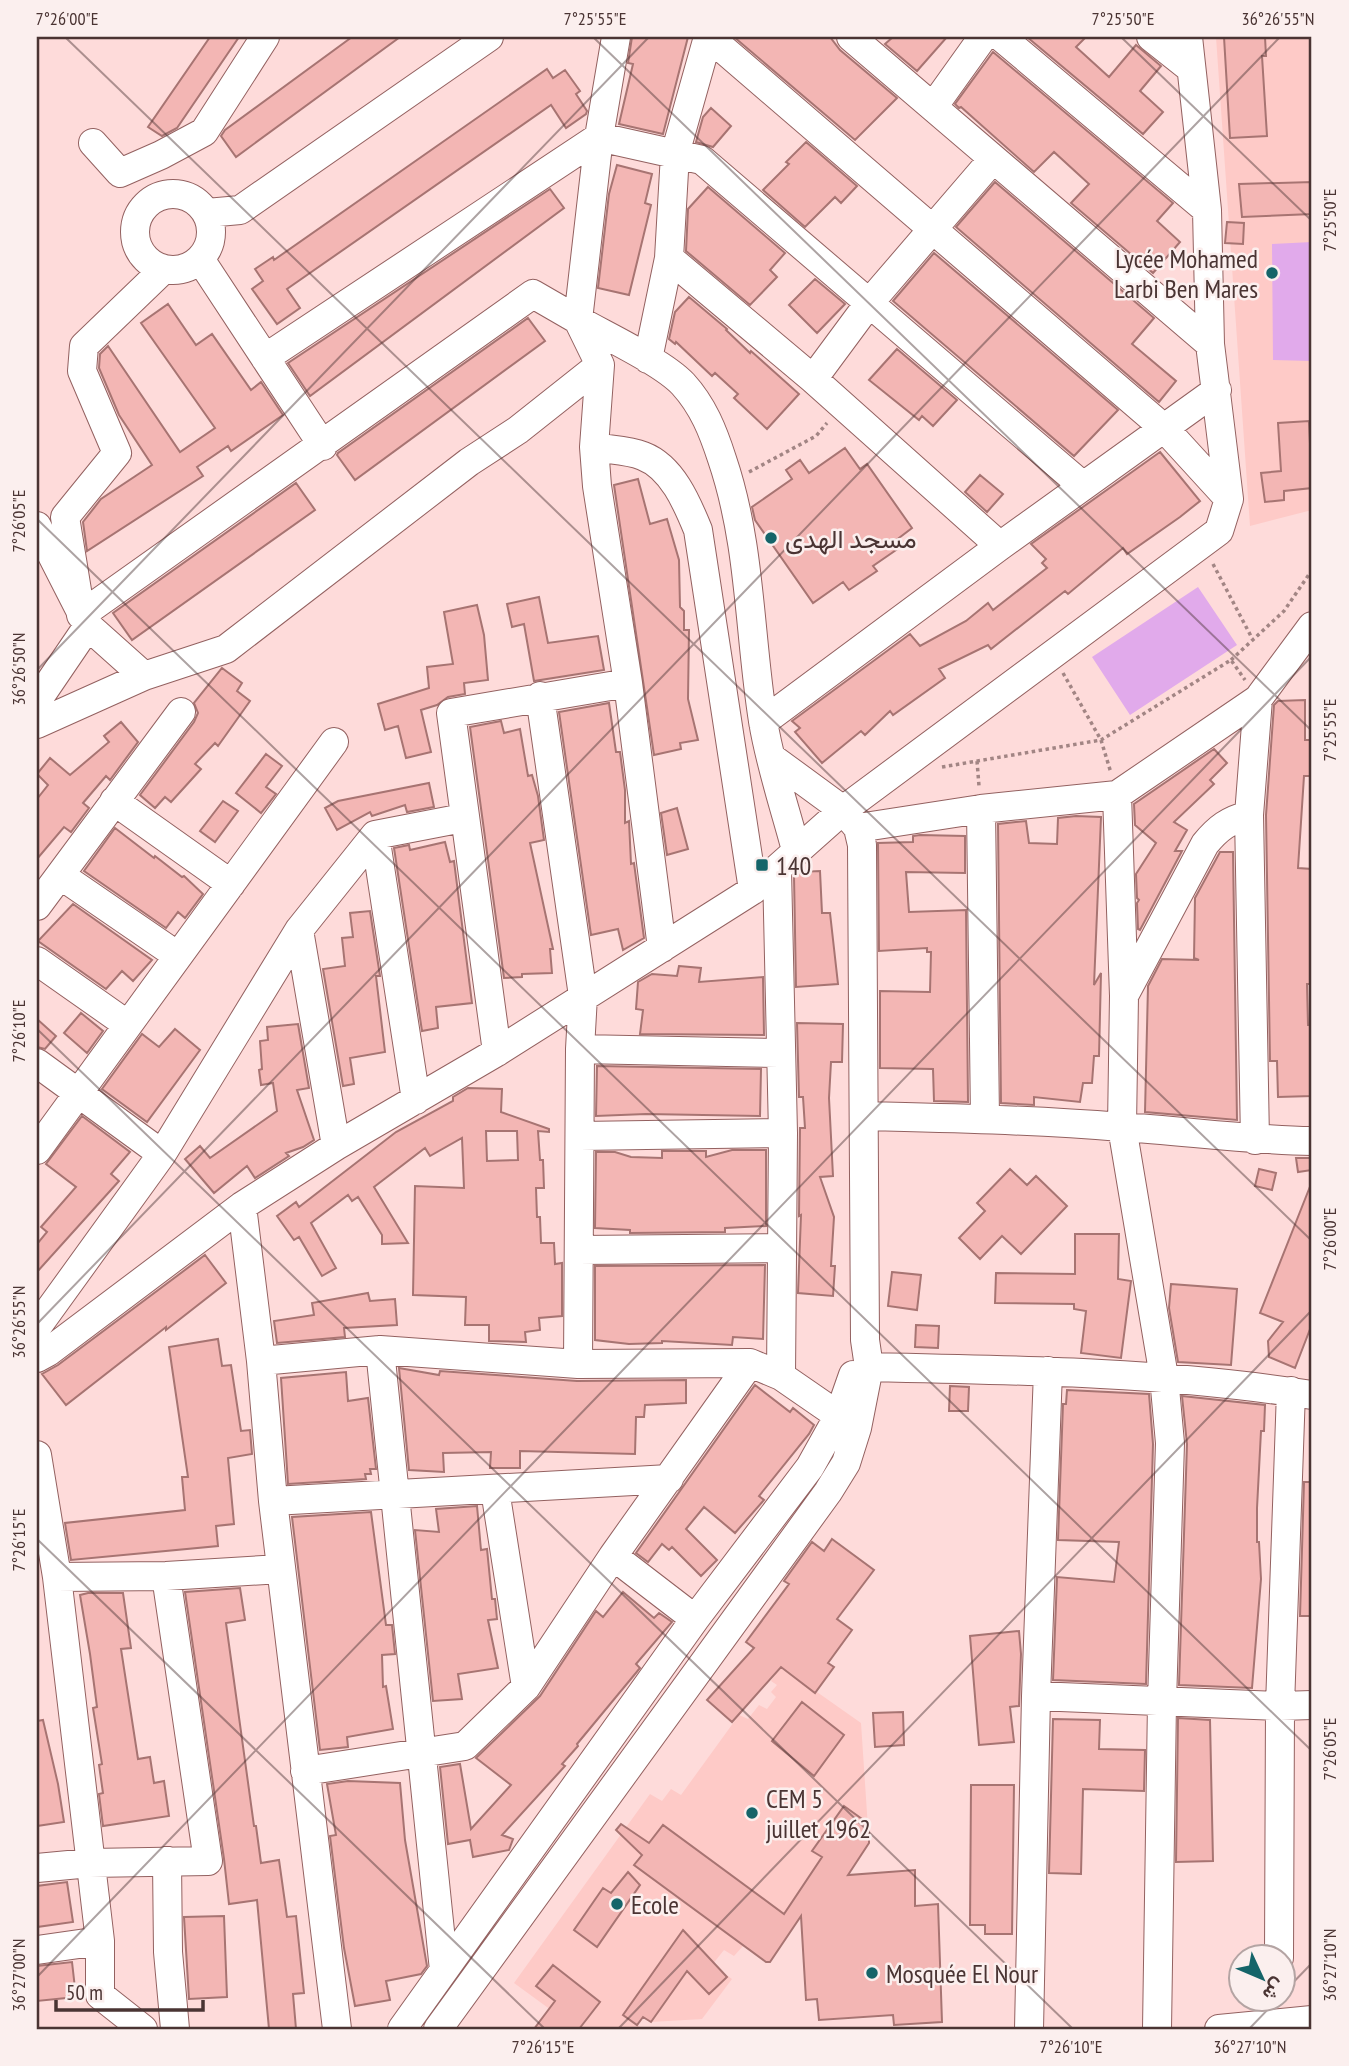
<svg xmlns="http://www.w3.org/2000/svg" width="1349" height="2066" font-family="'PT Sans Narrow',Vazirmatn,sans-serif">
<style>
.built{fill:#fecac7}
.green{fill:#e1aaeb}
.building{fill:#f3b6b4;stroke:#a77472;stroke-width:2;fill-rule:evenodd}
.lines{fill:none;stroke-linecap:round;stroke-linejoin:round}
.minor-casing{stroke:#936160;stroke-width:30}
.path{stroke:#a28584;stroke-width:3.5;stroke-dasharray:3.5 3.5;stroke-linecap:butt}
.minor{stroke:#fff;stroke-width:28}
.ticks{fill:none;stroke:#4a3433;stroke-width:2;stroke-opacity:0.45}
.poi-dot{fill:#156469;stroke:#fbefee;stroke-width:2.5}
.labels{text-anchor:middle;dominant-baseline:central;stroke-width:5;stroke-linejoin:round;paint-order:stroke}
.poi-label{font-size:26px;fill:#4a3433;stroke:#fbefee;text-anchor:start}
.neatline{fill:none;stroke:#4a3433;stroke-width:2.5}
.ticks-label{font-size:18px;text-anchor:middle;fill:#4a3433}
</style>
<rect width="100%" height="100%" fill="#fedbda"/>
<path class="built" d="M1216,37H1312V510L1250,526Z
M780,1666L861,1723L869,1843L819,1918L805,1909L770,1962L743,1946L734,1956L724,1950L712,1965L732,1979L702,2019L651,2022L643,2017L638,2025L642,2029H577L514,1983L650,1794L662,1801L671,1789L681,1795L739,1715L748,1719L759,1705L767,1709L776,1697L771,1692L777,1685L771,1681Z"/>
<path class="green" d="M1312,242V361L1273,360L1272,244Z
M1198,587L1237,645L1130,715L1092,657Z"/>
<path class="building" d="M210,37H239L177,128L162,136L148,127Z
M352,37H400L236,157L221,136L225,130Z
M632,37H688L663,134L619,124L633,64L628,63Z
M734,37H830L840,50L897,98L855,140Z
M893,37H947L917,71L885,44Z
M1027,37H1086L1076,47L1109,77L1136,45L1161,66L1140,91L1163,112L1143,134Z
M1224,37H1265L1266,56H1262L1267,136L1230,138Z
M993,52L1173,203L1157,221L1180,242L1153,273L1071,203L1089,184L1054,152L1034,172L961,107L959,108L955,104Z
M547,69L553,78L565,70L580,91L576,94L587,111L586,114L566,128L551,105L287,289L300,308L277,324L252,289L263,281L255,269L273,257L274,260Z
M711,108L731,126L713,147L696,142L703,117Z
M806,142L857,186L841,203L835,197L805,227L763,190L789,164L786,162Z
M617,165L652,174L645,203L651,205L629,295L598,288L609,194Z
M995,182L1154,318L1132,344L1176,381L1159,402L956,227Z
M1312,182V214L1242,217L1239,184Z
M708,187L785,253L770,270L777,277L750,305L686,251L688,209Z
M550,189L564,208L310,396L288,363Z
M1227,222L1244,223L1243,244L1225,243Z
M934,253L1118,410L1074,456L893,301Z
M815,279L845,304L817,333L789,305Z
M689,297L727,329L726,330L750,353L751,351L799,394L767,429L734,398L738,394L715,373L712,376L676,342L675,344L669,339L675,312Z
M168,304L196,345L212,334L251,390L261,382L283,415L231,451L228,446L197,467L203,476L87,551L83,522L101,499L152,465L119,415L99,368L100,354L108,346L180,452L215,428L141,323Z
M528,318L545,341L355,480L337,455L338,453Z
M897,349L957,400L933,426L922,416L919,420L869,380Z
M1309,421L1312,488L1284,491V500L1265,502L1261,473L1281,471L1278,423Z
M845,448L860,469L867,464L912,528L895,541L899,548L873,566L877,571L849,590L843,582L813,603L755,520L752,507L792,479L786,470L800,460L809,473Z
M1160,452L1200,501L1180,517L1127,554L1123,548L1068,594L1065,591L991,649L988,645L939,669L945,678L893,715L890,711L865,735L861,731L822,763L795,732L800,728L792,721L910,634L920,646L966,621L988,603L993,610L1047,568L1042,563L1046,559L1031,544Z
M980,475L1003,494L987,512L965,492Z
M638,479L650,524L667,519L679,560L680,607L684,611V630H689L688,699L698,740L680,743L681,749L654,755L614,485Z
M296,483L315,510L132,640L113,613Z
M539,597L548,643L598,636L604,670L534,681L524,624L512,627L507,604Z
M477,605L484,635L488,680L464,683L465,694L448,697L437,705L421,710L431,752L406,758L398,726L385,730L378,704L429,688L427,667L453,664L444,612Z
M222,668L242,683L237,691L250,701L218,746L215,743L195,764L201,769L171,802L165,797L155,808L140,795L194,722L198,713L194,703Z
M1305,700V740H1312V776H1304L1298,868L1312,869V984H1307L1308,1025H1312V1096L1278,1097L1277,1061H1270L1266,815L1274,705L1278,701Z
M609,703L616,752H620L625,790V823L629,821L631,864L634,863L644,938L623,950L618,929L591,935L559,712Z
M501,721L504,733L520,729L528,776L532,775L538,796L544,840L530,843L553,949H550L552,973L522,974V977L504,978L470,727Z
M121,722L138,742L110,780L106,776L83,803L89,808L71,832L64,827L37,859V799L48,785L37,774L50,758L70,775L109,742L104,736Z
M1214,749L1227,763L1210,780L1214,784L1174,822L1187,830L1175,851H1182L1140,930L1138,929L1137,903L1139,900L1137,898L1136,874L1156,843L1135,825L1134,804Z
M266,754L282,766L266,787L276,794L261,813L236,793Z
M429,783L434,807L407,812L405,805L372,816L370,812L337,830L325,808L338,801Z
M223,801L238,811L215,842L200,831Z
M677,808L688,849L667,855L661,813Z
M1076,816L1101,817L1094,985L1101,973L1099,1056H1094L1092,1083H1083L1080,1102L1034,1097V1105L1001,1103L998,824L1026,821L1029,843L1057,844L1058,818Z
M115,828L154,858L155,856L182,877L184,876L203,894L185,918L178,912L166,928L84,871Z
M920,835L965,836V873L906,872L909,912L966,910L968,1102L934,1101L933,1069L880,1068V991L930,992L931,952H927V948L879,951L878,843L913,842V836Z
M445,842L450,862L454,861L472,1003L436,1007L438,1028L422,1031L394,848L409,845L410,850Z
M1220,852H1233L1237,1120L1145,1112L1148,986L1162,959L1199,960L1194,958L1195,898Z
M820,871L822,913H830L838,984L796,987L794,876L798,872Z
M73,904L152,960L133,981L122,971L106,989L38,941Z
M370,911L380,976H376L385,1052L350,1058L354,1084L343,1086L323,969L345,966L342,938L353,937L350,913Z
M679,966L701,968L699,982L763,977L764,1035L640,1034L643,1010L636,1009L638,982L652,974L677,976Z
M81,1013L103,1031L87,1053L64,1033Z
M37,1019L56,1036L45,1049L37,1047Z
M797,1023L843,1024L842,1062H831L829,1098L833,1176L820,1177L834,1217L831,1266H835L833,1296L798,1293L801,1215L799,1216L800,1128H805L803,1097H799Z
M298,1024L309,1088L297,1090L314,1140L303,1147L286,1153L289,1156L255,1178L247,1166L214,1193L185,1159L200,1146L210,1158L277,1111L273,1083L261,1085L259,1070L262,1069L260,1041L268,1040L267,1027Z
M175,1029L200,1050L147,1122L102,1089L142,1034L159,1047Z
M597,1066L761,1069L760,1116L646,1114L596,1116Z
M468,1088L502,1089L501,1112L549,1129V1132L538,1131L540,1160H543L544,1188H536L537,1217H540L541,1243H554L555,1264L562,1263V1316L539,1318L540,1330L525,1332L526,1342L489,1341V1325H465L466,1297L413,1295L415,1186L464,1188L462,1138L430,1156L425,1148L374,1187L408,1243L382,1244V1235L358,1197L352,1201L348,1195L311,1223L336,1268L322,1276L299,1237L294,1240L277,1216L296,1202L299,1207L396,1132L453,1101V1097ZM486,1131H517L518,1160L487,1161Z
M82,1116L130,1152L111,1174L119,1181L37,1272V1244L47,1232L41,1227L76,1187L46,1164Z
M732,1150H766V1226L725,1228V1232L630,1233V1230L595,1228L596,1152H615L631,1157L662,1158V1151H706V1157Z
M1296,1158H1312V1170L1298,1172Z
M1010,1169L1027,1185L1036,1176L1067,1206L1021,1254L1002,1236L980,1259L959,1238L985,1211L977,1203Z
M1259,1169L1276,1173L1272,1190L1255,1186Z
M1311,1184L1312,1324L1295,1368L1269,1357L1268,1341L1283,1322L1260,1313Z
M1075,1234H1119L1118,1279L1131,1281L1121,1358L1081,1353L1086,1311L1074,1309V1304L995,1303L996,1273L1075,1274Z
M205,1255L226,1283L166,1330V1327L66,1405L42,1374L58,1365Z
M765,1265L763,1339L733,1337L732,1345L662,1341V1343L629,1344L595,1340V1266Z
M892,1272L921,1275L917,1310L888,1306Z
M1171,1284L1237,1289L1231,1365L1178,1362L1169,1308Z
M368,1293L370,1301L395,1299L397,1325L344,1328L345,1337L277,1343L274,1321L314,1315L312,1303Z
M916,1325L939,1326L938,1348L915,1347Z
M218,1339L222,1366L231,1365L241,1431L250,1430L252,1454L228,1458L234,1524L216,1526L218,1546L71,1560L65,1523L185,1510L182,1477H188L169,1347Z
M399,1368L439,1375L440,1371L577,1381L686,1380V1403L645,1405L644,1417H636L635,1454L520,1451V1468H490L491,1452L443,1453L444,1472L409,1470Z
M346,1372L348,1401L368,1398L376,1469H370L371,1474H365L366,1479L288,1484L281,1378Z
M755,1385L790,1412L793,1408L814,1425L809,1434L759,1496L764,1500L735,1533L704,1507L686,1529L717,1560L701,1576L672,1547L669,1550L662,1544L648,1562L636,1553Z
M950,1386L969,1387L968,1411H949Z
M1067,1390L1149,1394L1153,1444L1146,1684L1053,1680L1057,1577L1114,1582L1119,1542L1058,1540L1063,1404H1066Z
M1182,1396L1265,1405L1264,1431H1261L1257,1508V1542H1259L1261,1579L1252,1688L1179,1685L1187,1444Z
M1304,1482H1312V1616H1300Z
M477,1506L481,1550L487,1549L492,1599H495L497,1619L488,1620L498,1668L458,1674L462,1699L433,1701L415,1530L439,1532L436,1509Z
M371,1512L386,1625H392L395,1654L382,1655L383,1687L386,1686L393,1729L347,1737L348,1747L320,1750L292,1517Z
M832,1539L874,1570L837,1619L852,1630L828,1663L834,1667L815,1693L781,1667L732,1722L707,1700L754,1648L746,1642L789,1584L784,1581L812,1542L824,1551Z
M240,1588L245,1620L226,1623L254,1826H256L261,1863L279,1860L287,1917L296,1916L304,1993L293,1994L296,2029H269L257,1900L229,1904L224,1859L185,1592Z
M623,1592L654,1618L659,1613L672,1622L636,1664L640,1668L577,1744L578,1746L562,1764L565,1766L502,1835L513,1839L509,1850L473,1857L470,1840L448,1844L440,1767L460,1764L471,1829L511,1785L476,1758L540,1696L596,1611L603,1617Z
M88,1593H123L131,1648L121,1649L138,1759L150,1757L154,1783L164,1781L169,1816L103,1826L99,1794L103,1793L99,1765L102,1764L93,1708L97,1707L90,1654L80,1595Z
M1019,1631L1021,1654L1019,1706L1010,1707L1014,1742L979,1745L970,1636Z
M802,1702L844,1735L814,1776L772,1741Z
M903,1712L904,1745L875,1747L873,1713Z
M1178,1718L1210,1720L1213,1861L1176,1862Z
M1053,1719L1100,1720L1099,1749L1145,1750L1144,1791L1083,1789L1081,1874L1049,1873Z
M43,1720L58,1784L64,1822L37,1826V1721Z
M348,1781L400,1783L405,1840L427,1966L421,1974L386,1981L390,2000L355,2006L344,1948L330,1836L336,1835L327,1784Z
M971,1785H1014L1012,1934H985V1925H970Z
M844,1806L869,1824V1843L848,1875L915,1870V1906L938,1904L942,2022L894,2025L893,2015L819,2020L817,1999L806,2000L801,1916L770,1962H766L634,1865L642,1855L616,1830L621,1824L649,1843L663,1825L784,1914L822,1857L812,1851Z
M628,1872L640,1885L597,1947L574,1930L603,1888L611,1893Z
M67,1882L73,1922L37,1927V1886Z
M224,1916L227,1997L189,1999L184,1917Z
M683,1930L727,1977L709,1994L687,1971L651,2022L643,2017L637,2025L623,2015Z
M72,1962L76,1997L37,2001V1966Z
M553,1965L600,2002L579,2029H534L555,2001L536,1986Z"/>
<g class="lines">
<g class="minor-casing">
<path id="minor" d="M616,37L599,137L578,320C606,336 662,362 683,384C703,406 713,431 722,459C751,544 749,633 763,721C770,765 785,808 796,850
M709,37L1165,429L1229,499
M851,37L1210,344
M1001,37L1207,210
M1151,37L1190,68
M933,107L983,37
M93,143L120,173L161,155L204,132L265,37
M135 232a38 38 0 1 1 76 0a38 38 0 1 1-76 0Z
M207,213L240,210L489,37
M669,258L813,379L1000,546
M200,259L323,446
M163,270L84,346L82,371L117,453L65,517L81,615L533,294L578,320L600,365L594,447L597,486L628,683L662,948
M265,358L599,137L702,160L1083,486
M648,359L669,258L675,154L708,37
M813,379L870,302L993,159
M594,447C609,450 628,450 643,456C672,467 687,503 698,530L753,890
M37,526L88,626L144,676
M540,696L583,996L580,1049L578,1364
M37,701L88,626
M763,722L1000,546L1217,390
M37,724L144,676L226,649L469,462L518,430L600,365
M1117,795L1124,996L1122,1127L1164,1377L1170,1443L1162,1702L1157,2029
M114,801L231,884
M981,809L985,1118
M858,828L981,809L1117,795L1258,699L1312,626
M375,835L416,1100
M777,870L783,1133L781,1376
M60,875L178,956
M37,906L181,712
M299,930L336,1146
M37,961L128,1025
M1125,994L1205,844C1218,828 1229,820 1249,815
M580,1049L779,1053
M497,1052L451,713L628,683
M37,1063L162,1154
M865,1116C950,1118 1035,1120 1121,1127C1185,1131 1248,1140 1312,1141
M580,1136L783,1133
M1255,1140L1249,815L1258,699
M37,1150L334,742
M242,1206L261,1361L273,1501L337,2029
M579,1250L782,1248
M37,1327L162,1154L299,930L375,835L463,818
M380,1350L444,1970
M37,1358L48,1352L242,1206L336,1146L497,1052L753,890L843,810L1219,531L1229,499L1210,344L1207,210L1188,37
M261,1361L380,1350L578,1364L750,1363L781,1376L852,1425
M869,1367C1018,1370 1165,1372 1312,1395
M37,1455L57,1577L100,1941L37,1950
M495,1490L526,1687
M273,1501L669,1479
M613,1556L695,1619
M57,1577L166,1576L281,1569
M1036,1696L1280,1706L1312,1705
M305,1771L465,1746L526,1687L613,1556L750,1363
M167,1861L168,1952L175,2029
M37,1868L90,1863L208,1861L166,1576
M100,1941V1995L143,2029
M1279,1958L1280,1706L1291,1391
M402,2029L695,1619L810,1467L839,1415L853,1375
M438,2029L828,1492L846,1463L857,1428L869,1367L865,1340L862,845L858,828L843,810L772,758
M1029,2029L1036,1696L1048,1371
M1219,2029L1312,2020"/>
</g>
<path class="path" d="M749,472L816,436L827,423
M1213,564L1253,640
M1231,660L1284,611L1312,570
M1063,673L1101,740L1111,773
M977,761L979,786
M942,767L1101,740L1231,660L1245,680"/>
<use href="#minor" class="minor"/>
</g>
<path class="ticks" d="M65,37L1312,1241M593,37L1312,731M1121,37L1312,221M37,519L1312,1751M37,670L649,37M37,1029L1073,2029M37,1324L1280,37M37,1539L545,2029M37,1977L1312,656M1282,1994L1312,1963M618,2029L1312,1310M1249,2029L1277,2000"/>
<g class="poi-dot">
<circle cx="1272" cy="273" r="7"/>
<circle cx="771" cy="538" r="7"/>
<rect x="755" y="858" width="14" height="14" rx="3.5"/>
<circle cx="752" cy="1813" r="7"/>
<circle cx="617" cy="1904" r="7"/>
<circle cx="872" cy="1973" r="7"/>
</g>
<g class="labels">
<g class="poi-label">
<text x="1258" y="258" text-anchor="end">Lycée Mohamed<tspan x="1258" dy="30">Larbi Ben Mares</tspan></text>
<text x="785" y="538">مسجد الهدى</text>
<text x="776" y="865">140</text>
<text x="766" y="1798">CEM 5<tspan x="766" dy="30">juillet 1962</tspan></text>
<text x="631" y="1904">Ecole</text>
<text x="886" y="1973">Mosquée El Nour</text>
</g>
</g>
<rect width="1349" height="2066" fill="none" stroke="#fbefee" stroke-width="77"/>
<g transform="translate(1262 1978) rotate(134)"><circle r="33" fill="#fbefee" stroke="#b4a4a3" stroke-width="2"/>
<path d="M0-5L12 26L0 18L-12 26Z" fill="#156469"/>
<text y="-10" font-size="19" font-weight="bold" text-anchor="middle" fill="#4a3433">ش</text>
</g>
<path d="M56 2000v10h147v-10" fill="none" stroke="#4a3433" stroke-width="3.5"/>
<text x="66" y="2000" font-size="21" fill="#4a3433" stroke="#fbefee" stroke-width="5" paint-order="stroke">50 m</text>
<rect x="38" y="38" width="1272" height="1990" class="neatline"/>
<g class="ticks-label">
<text x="67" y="25">7°26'00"E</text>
<text x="595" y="25">7°25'55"E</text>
<text x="1123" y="25">7°25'50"E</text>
<text x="1278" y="25">36°26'55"N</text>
<text transform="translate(1330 220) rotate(-90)" y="6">7°25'50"E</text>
<text transform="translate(19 521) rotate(-90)" y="6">7°26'05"E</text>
<text transform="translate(19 669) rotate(-90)" y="6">36°26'50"N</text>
<text transform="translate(1330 730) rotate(-90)" y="6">7°25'55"E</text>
<text transform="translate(19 1031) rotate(-90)" y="6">7°26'10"E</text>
<text transform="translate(1330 1239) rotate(-90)" y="6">7°26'00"E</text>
<text transform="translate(19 1322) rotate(-90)" y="6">36°26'55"N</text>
<text transform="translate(19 1540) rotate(-90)" y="6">7°26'15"E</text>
<text transform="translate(1330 1749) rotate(-90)" y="6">7°26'05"E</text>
<text transform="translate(1330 1965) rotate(-90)" y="6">36°27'10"N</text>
<text transform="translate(19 1975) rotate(-90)" y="6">36°27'00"N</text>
<text x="543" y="2053">7°26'15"E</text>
<text x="1071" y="2053">7°26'10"E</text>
<text x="1250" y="2053">36°27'10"N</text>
</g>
</svg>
